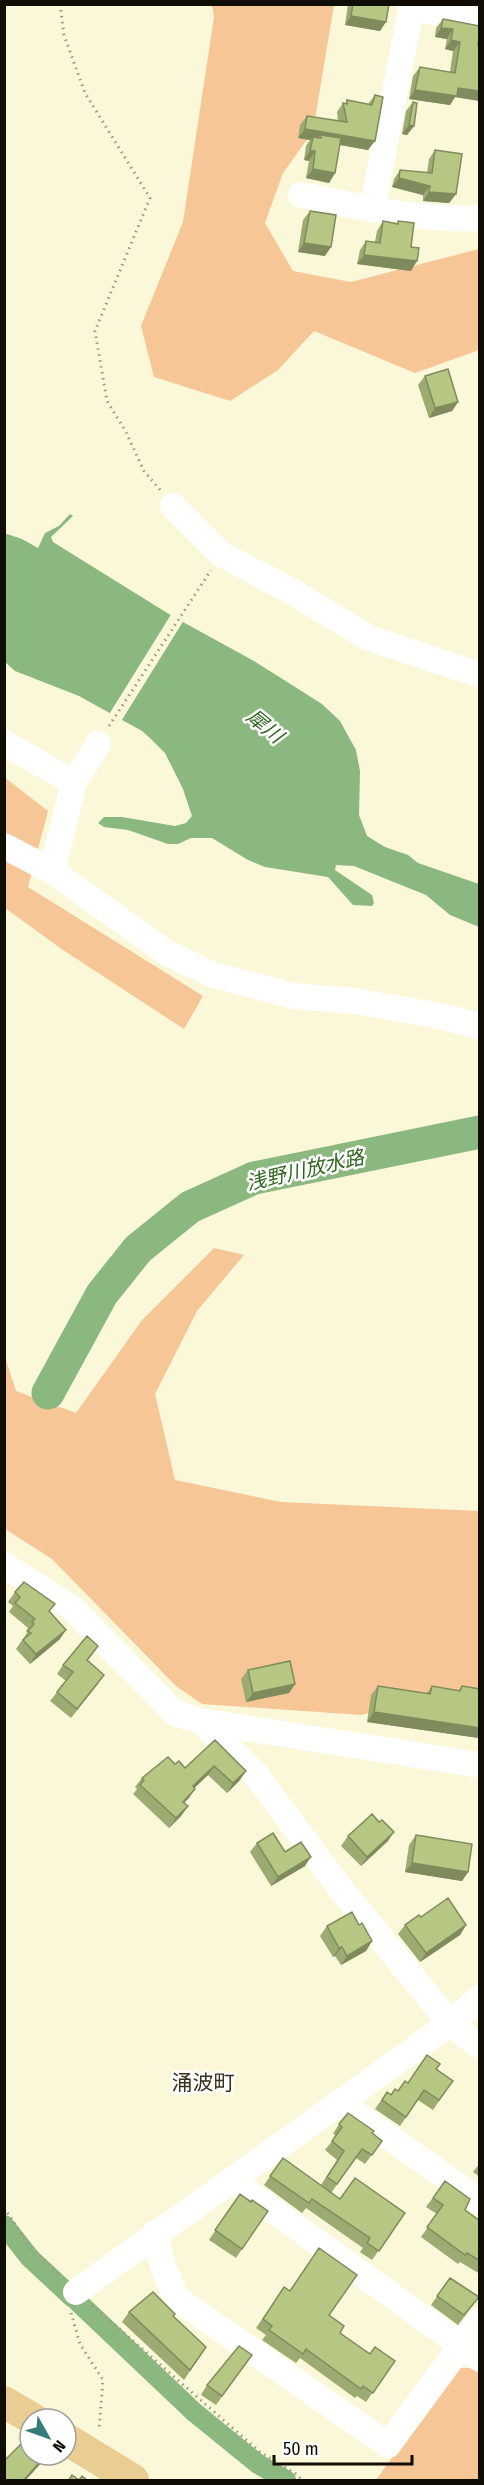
<svg xmlns="http://www.w3.org/2000/svg" width="484" height="2485" font-family="'Fira Sans Condensed','Noto Sans JP',sans-serif">
<style>
.green{fill:#f7c697}
.water{fill:#8bb87f}
.pier{fill:#fbf7d9}
.lines{fill:none;stroke-linecap:round;stroke-linejoin:round}
.canal{stroke:#8bb87f;stroke-width:20}
.river{stroke:#8bb87f;stroke-width:33}
.path{stroke:#9d9a84;stroke-width:3;stroke-dasharray:1.5 4.5;stroke-linecap:butt}
.minor{stroke:#fff;stroke-width:26}
.major{stroke:#e9cd92;stroke-width:32}
.wall{fill:#9cab71}
.shaded-wall{fill:#7f8b5c}
.building{fill:#b5c783;stroke:#7f8b5c;stroke-width:1.5}
.labels{text-anchor:middle;dominant-baseline:central;stroke-width:5;stroke-linejoin:round;paint-order:stroke}
.water-label{font-size:20px;font-style:italic;fill:#2e671c;stroke:#fff}
.quarter-label{font-size:21px;fill:#353219;stroke:#fff}
</style>
<rect width="100%" height="100%" fill="#fbf7d9"/>
<path class="green" d="M212,5H334L313,131L283,173L265,223L293,271L351,282L479,249V350L415,373L314,331L278,370L230,401L154,377L141,326L183,222L214,17Z
M4,777L48,811L28,887L203,996L184,1029L63,950L5,908Z
M214,1248L244,1255L197,1311L155,1394L175,1480L281,1502L479,1511V1687L361,1715L202,1704L176,1686L52,1559L5,1529L4,1354L16,1391L76,1413L142,1320Z
M456,2368H472L479,2373V2480H376Z"/>
<path class="water" d="M70,514L73,516L51,537L53,542L172,616L254,661L322,704L340,721L356,750L360,771L359,815L367,836L385,847L408,855L418,863L479,884V927L450,915L426,895L354,866L336,865L335,870L372,895L374,903L372,906L353,905L328,877L265,867L248,860L212,838H191L178,844H168L128,830L104,827L98,823L104,817H122L175,826L186,823L192,816L183,789L165,753L151,739L142,731L79,696L15,671L5,662L4,533L22,539L38,548L45,533L59,526Z"/>
<path class="pier" d="M172,613L184,620L120,723L108,716Z"/>
<g class="lines">
<path class="canal" d="M4,2225L30,2258L73,2298
M78,2302L194,2412L258,2464L286,2480"/>
<path class="river" d="M48,1393L102,1294L138,1249L190,1207L254,1178L480,1132"/>
<path class="path" d="M60,4L64,35L85,93L150,198L95,331L107,401L125,430L144,471L161,491
M109,726L211,570
M4,2208L31,2248L61,2276
M92,2305L260,2452L296,2474L302,2480
M71,2313L80,2344L103,2380L99,2430"/>
<path class="minor" d="M411,8L480,21
M301,195C360,207 419,221 480,218
M372,210L412,4
M173,506L221,554L291,591L369,638L480,675
M4,743L74,783
M4,846L52,871L167,953L214,975L294,996L354,1001L435,1015L480,1026
M52,871L74,783L98,744
M4,1565L72,1608L175,1713L201,1721L480,1765
M201,1721L256,1775L340,1888L441,2012L463,2034L480,2046
M339,2102L480,2201
M231,2180L480,2359
M155,2233L162,2263L176,2298L388,2445L480,2320
M76,2292L452,2022L480,1997"/>
<path class="major" d="M4,2402L33,2419
M66,2439L133,2480"/>
</g>
<path class="wall" d="M348,4H389L380,31L345,25Z
M443,19L478,45L480,46V101L455,97L450,105L409,99L413,76L420,67L450,72L453,51L445,49L447,39L435,37L436,28Z
M375,95L368,150L340,145L335,173L329,183L306,178L309,161L304,160L306,146L310,140L298,138L300,125L307,116L338,121L337,112L343,103L345,104L347,100L368,104Z
M413,102L414,126L407,135L402,134L406,111Z
M435,150L456,194L449,203L423,201V195L392,187L394,179L400,170L427,173L429,159Z
M310,211L325,256L298,252L303,220Z
M383,221L397,224L398,221L411,247V271L357,264L360,250L366,241L375,242L377,231Z
M425,376L458,402L452,411L429,418L418,385Z
M15,1592L50,1612L60,1639L30,1664L16,1649L27,1633L26,1631L28,1628L9,1612L13,1606L8,1602Z
M92,1655L87,1661L98,1684L71,1718L50,1701L66,1681L57,1674L63,1665Z
M248,1670L295,1684L289,1693L246,1702L241,1679Z
M378,1686L426,1694L432,1686L458,1691L462,1686L480,1689V1736L479,1738L367,1722L371,1695Z
M215,1740L240,1780L227,1793L208,1775L194,1788L195,1789L184,1803L188,1806L181,1816L169,1828L133,1794L137,1789L135,1787L142,1778L175,1764L185,1768Z
M416,1835L468,1872L462,1881L405,1872L409,1845Z
M348,1836L388,1841L361,1866L341,1846Z
M257,1843L285,1852L305,1866L271,1886L250,1852Z
M421,1917L466,1925L460,1935L420,1962L398,1934L405,1925Z
M359,1925L372,1941L366,1951L341,1965L335,1956L333,1957L320,1936L327,1926Z
M436,2069L453,2081L433,2110L418,2100L400,2126L375,2109L387,2092L391,2095L398,2091L408,2083Z
M339,2124L372,2134L382,2141L365,2164L356,2158L331,2193L340,2199L405,2213L372,2260L360,2252L363,2248L306,2208L302,2213L264,2185L283,2158L321,2185L337,2160L325,2150L336,2136L333,2134Z
M480,2163V2177L473,2172Z
M445,2181L465,2210L480,2221V2274L460,2262L458,2264L421,2237L437,2214L426,2207Z
M240,2194L268,2211L236,2258L209,2240Z
M450,2278L479,2297L458,2325L431,2305Z
M284,2287L329,2315L340,2333L370,2354L395,2361L366,2402L357,2396L355,2398L300,2358L296,2363L262,2340L266,2335L256,2328Z
M129,2312L173,2317L206,2347L184,2380L122,2322Z
M252,2355L216,2405L201,2395L207,2385Z"/>
<path class="shaded-wall" d="M351,16L386,22L380,31L345,25Z
M441,28L453,29L447,39L435,37Z
M451,40L460,42L453,51L445,49Z
M458,88L480,91V101L455,97L450,105L409,99L415,90Z
M409,125L414,126L407,135L402,134Z
M305,129L375,141L368,150L318,141L321,138L320,135L316,141L313,137L310,140L298,138Z
M310,151H315L309,161L304,160Z
M313,169L335,173L329,183L306,178Z
M399,178L430,186L423,195L392,187Z
M429,192L456,194L449,203L423,201Z
M304,243L331,247L325,256L298,252Z
M364,255L417,261L411,271L357,264Z
M458,402L452,411L429,418L435,408Z
M66,1630L60,1639L30,1664L36,1654Z
M295,1684L289,1693L246,1702L253,1693Z
M374,1712L480,1728V1736L479,1738L367,1722Z
M214,1766L208,1775L186,1796L193,1786Z
M246,1771L240,1780L227,1793L233,1783Z
M195,1789L189,1798L176,1811L183,1802Z
M188,1806L181,1816L169,1828L176,1818Z
M394,1832L388,1841L361,1866L367,1857Z
M311,1857L305,1866L271,1886L278,1877Z
M412,1863L468,1872L462,1881L405,1872Z
M466,1925L460,1935L420,1962L426,1953Z
M372,1941L366,1951L341,1965L347,1956Z
M342,1947L335,1956L333,1957L339,1948Z
M46,2455H47L44,2460L25,2481H23Z"/>
<path class="building" d="M353,4H389L386,22L351,16Z
M443,19L480,26L478,45L480,46V91L458,88L457,96L415,90L420,67L455,73L460,42L451,40L453,29L441,28Z
M375,95L383,97L375,141L305,129L307,116L347,122L343,103L347,104V100L372,105Z
M413,102L417,103L414,126L409,125Z
M320,135L341,138L335,173L313,169L315,151H310L313,137L321,138Z
M435,150L462,154L456,194L429,192L430,186L399,178L400,170L432,173Z
M310,211L336,215L331,247L304,243Z
M383,221L398,224V221L414,223L411,247L419,248L417,261L364,255L366,241L380,243Z
M448,369L458,402L435,408L425,376Z
M24,1582L55,1604L49,1611L66,1630L36,1654L23,1640L31,1633L28,1631L34,1624L32,1622L35,1619L15,1603L20,1597L15,1592Z
M87,1636L98,1646L87,1660L104,1675L77,1709L57,1692L73,1672L63,1665Z
M290,1661L295,1684L253,1693L248,1670Z
M378,1686L430,1694L432,1686L460,1691L462,1686L480,1689V1728L374,1712Z
M215,1740L246,1771L233,1783L214,1766L193,1786L195,1789L183,1802L188,1806L176,1818L140,1785L144,1780L142,1778L168,1757L175,1764L179,1761L185,1768Z
M372,1814L379,1822L382,1820L394,1832L367,1857L348,1836Z
M273,1833L285,1852L301,1842L311,1857L278,1877L257,1843Z
M416,1835L472,1844L468,1872L412,1863Z
M448,1898L466,1925L426,1953L405,1925L419,1915L421,1917Z
M352,1912L359,1925L362,1923L372,1941L347,1956L342,1947L339,1948L327,1926Z
M427,2055L440,2064L436,2069L453,2081L439,2100L424,2090L406,2117L382,2100L387,2092L391,2095L395,2089L398,2091L405,2081L408,2083Z
M348,2113L374,2131L372,2133L382,2141L372,2155L362,2149L337,2184L327,2177L344,2151L332,2141L342,2127L339,2124Z
M283,2158L340,2199L355,2178L405,2213L379,2251L367,2243L370,2238L312,2199L309,2203L270,2176Z
M445,2181L470,2199L465,2210L480,2221V2261L467,2253L465,2255L427,2227L443,2205L433,2198Z
M240,2194L251,2202L252,2200L268,2211L242,2249L215,2230Z
M319,2248L357,2275L329,2315L344,2326L340,2333L370,2354L375,2347L395,2361L373,2393L363,2386L361,2389L306,2349L303,2354L269,2330L272,2326L263,2319L284,2287L290,2291Z
M450,2278L479,2297L464,2315L437,2296Z
M153,2292L175,2314L173,2316L206,2347L190,2370L129,2312Z
M239,2346L252,2355L222,2396L207,2385Z
M30,2435V2455H46L23,2481H4V2461Z
M72,2475L79,2480L82,2476L88,2481H68Z"/>
<g class="labels">
<g class="water-label">
<text transform="translate(265 726) rotate(39)">犀川</text>
<text transform="translate(305 1170) rotate(-13)">浅野川放水路</text>
</g>
<g class="quarter-label">
<text x="203" y="2083">涌波町</text>
</g>
</g>
<rect width="484" height="2485" fill="none" stroke="#0f0d04" stroke-width="12"/>
<g transform="translate(48 2437) rotate(130)"><circle r="28" fill="#ffffff" stroke="#9f9e9b" stroke-width="1.5"/>
<path d="M0-4.5L10 22L0 15L-10 22Z" fill="#337c7c"/>
<text y="-9" font-size="16" font-weight="bold" text-anchor="middle" fill="#0f0d04">N</text>
</g>
<path d="M274 2455v9h138v-9" fill="none" stroke="#0f0d04" stroke-width="3"/>
<text x="283" y="2455" font-size="18" fill="#0f0d04" stroke="#ffffff" stroke-width="4.5" paint-order="stroke">50 m</text>
</svg>
